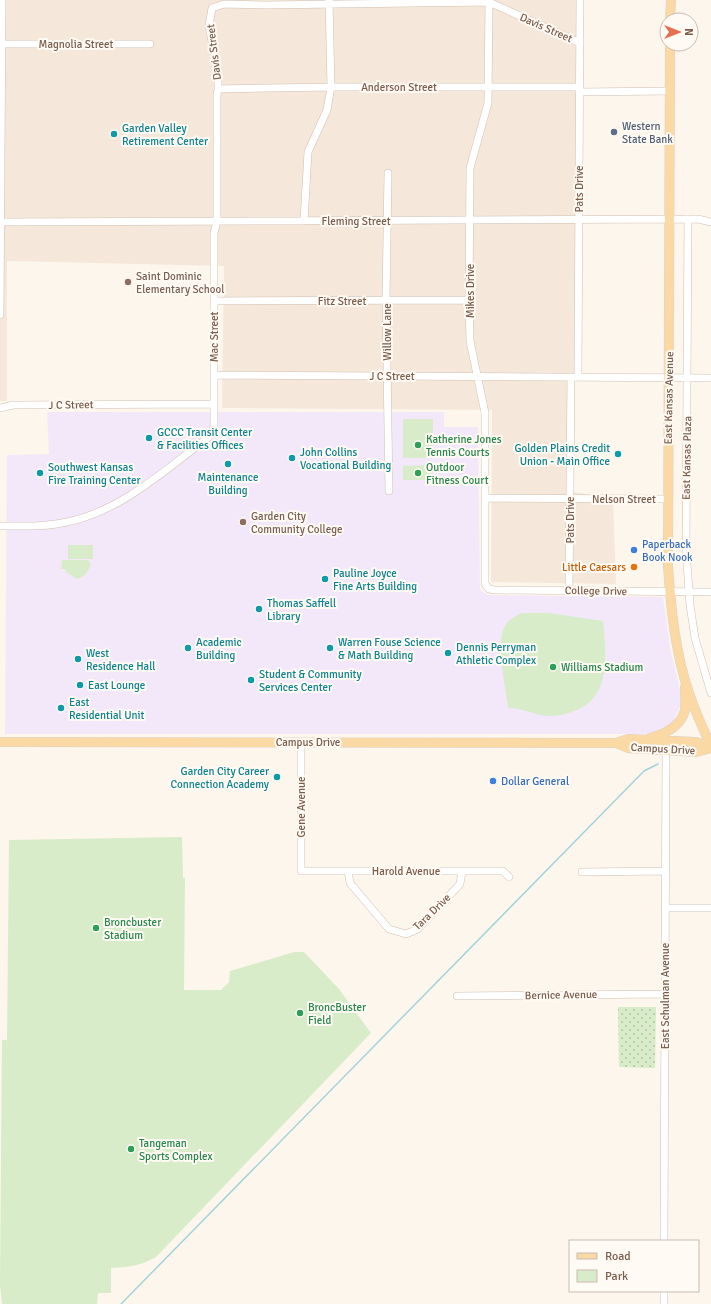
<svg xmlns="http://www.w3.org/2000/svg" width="711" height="1304" font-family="Signika,sans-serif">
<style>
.residential{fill:#f5e8da}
.education{fill:#f3e8fa}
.green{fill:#d8ecc9}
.garden{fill:url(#garden-dots)}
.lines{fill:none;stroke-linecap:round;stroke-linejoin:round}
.stream{stroke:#a5d3da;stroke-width:1.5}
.minor-casing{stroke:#d1beb0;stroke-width:8}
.major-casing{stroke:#dad1cd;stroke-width:10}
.minor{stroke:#fff;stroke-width:7}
.major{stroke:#fbd9a5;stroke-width:9}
.service-dot{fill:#5c6f8a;stroke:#fffaf3;stroke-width:1.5}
.culture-dot{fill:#0f9aa8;stroke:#fffaf3;stroke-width:1.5}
.education-dot{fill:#8d6e63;stroke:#fffaf3;stroke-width:1.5}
.leisure-dot{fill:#2e9e5b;stroke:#fffaf3;stroke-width:1.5}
.shop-dot{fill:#3f7fe0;stroke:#fffaf3;stroke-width:1.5}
.food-dot{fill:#e8710a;stroke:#fffaf3;stroke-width:1.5}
.labels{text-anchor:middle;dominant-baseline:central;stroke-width:4;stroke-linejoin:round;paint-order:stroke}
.street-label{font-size:11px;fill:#7a5c4d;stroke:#fffaf3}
.service-label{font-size:11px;fill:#4e5e75;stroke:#fffaf3;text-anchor:start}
.culture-label{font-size:11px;fill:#0d838f;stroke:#fffaf3;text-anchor:start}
.education-label{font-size:11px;fill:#785e54;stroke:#fffaf3;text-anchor:start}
.leisure-label{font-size:11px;fill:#27864d;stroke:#fffaf3;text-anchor:start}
.shop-label{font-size:11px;fill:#366cbe;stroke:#fffaf3;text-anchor:start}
.food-label{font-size:11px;fill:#c56008;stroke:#fffaf3;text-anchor:end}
</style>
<defs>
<pattern id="garden-dots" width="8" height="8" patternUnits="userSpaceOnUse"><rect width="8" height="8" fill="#d8ecc9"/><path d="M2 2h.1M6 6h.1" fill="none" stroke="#b4c2a5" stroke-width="1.8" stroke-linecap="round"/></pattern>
</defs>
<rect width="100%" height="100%" fill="#fdf6ec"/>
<path class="residential" d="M0,0H579L574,492L613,499L616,584L491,582L492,410L222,408L224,266L7,261V401H0Z"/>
<path class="education" d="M47,412H444V427H478L480,590L488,595L663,597L670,648L681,694V705L672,723L650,734H5L7,455L49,454Z"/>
<path class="green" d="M403,419H433V458H403Z
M432,465L433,480H403V466Z
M68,545H93V559H68Z
M62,560H88L91,564C88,571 85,577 77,579L66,572L65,569H61Z
M522,613H549L603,621C606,653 612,698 574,711C567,714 558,716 550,716C536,716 523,708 508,708C506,689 495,641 505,626C509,619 515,616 522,613Z
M182,837L183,878H185L184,990H221L229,982L230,971L294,952H304L339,989L371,1033L156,1257C140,1266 129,1267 111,1268V1293H98L97,1304H2L0,1285L2,1040H7L9,840Z"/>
<path class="garden" d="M618,1007H656L655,1068L619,1067Z"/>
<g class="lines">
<path class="stream" d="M121,1304L644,771L658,764"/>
<g class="minor-casing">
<path id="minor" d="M489,0L488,103L470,168L469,300L470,341L485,413V584L489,589L495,590L711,592
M2,44H150
M218,89L331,87H580
M579,92L670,91
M388,173L386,300L389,491
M688,219L686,550L690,605L695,638L711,693
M304,221L308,152L327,110L331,87L329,0
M0,222L698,219L711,222
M214,301L469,300
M0,315L2,0
M214,375L711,378
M578,377L580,0
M0,408L13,405L214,404
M485,498L668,499
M0,526C22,526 45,527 67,522C121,511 165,470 209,437L214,427V233L217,221V95L218,89V71L209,26L212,8L224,4L266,5L489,2L580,43
M569,590L571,377
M301,742V871H503L509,877
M348,871L350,883L389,929L406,934L418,929L460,884L462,871
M582,872L666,871
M665,908H711
M457,996L665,994
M664,1241L666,751
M664,1304V1291"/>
</g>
<g class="major-casing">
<path id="major" d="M670,20L671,0
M670,44L668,566C671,608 675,652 689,693C695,711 703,729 711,746
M650,738C665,734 681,726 685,710C686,703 685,695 685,687
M0,742L585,743H616L628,739L696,742L711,748
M616,743L628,748L696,752L711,748"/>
</g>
<use href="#minor" class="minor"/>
<use href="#major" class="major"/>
</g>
<circle class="service-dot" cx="614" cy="132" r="4"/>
<g class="culture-dot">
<circle cx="114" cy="134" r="4"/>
<circle cx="149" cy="438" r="4"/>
<circle cx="618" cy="454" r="4"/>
<circle cx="292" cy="458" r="4"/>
<circle cx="228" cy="464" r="4"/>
<circle cx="40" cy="473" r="4"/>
<circle cx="325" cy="579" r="4"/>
<circle cx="259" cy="609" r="4"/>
<circle cx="188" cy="648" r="4"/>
<circle cx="330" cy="648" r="4"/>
<circle cx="448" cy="653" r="4"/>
<circle cx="78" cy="659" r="4"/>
<circle cx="251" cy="680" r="4"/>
<circle cx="80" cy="685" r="4"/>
<circle cx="61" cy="708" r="4"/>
<circle cx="277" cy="777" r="4"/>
</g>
<g class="education-dot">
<circle cx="128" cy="282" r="4"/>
<circle cx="243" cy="522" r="4"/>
</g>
<g class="leisure-dot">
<circle cx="418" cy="445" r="4"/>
<circle cx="418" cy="473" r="4"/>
<circle cx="553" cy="667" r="4"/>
<circle cx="96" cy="928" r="4"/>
<circle cx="300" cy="1013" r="4"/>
<circle cx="131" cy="1149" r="4"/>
</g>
<g class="shop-dot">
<circle cx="634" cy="550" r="4"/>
<circle cx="493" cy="781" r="4"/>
</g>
<circle class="food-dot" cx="634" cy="567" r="4"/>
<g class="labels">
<g class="street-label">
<text transform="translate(546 28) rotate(24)">Davis Street</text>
<text x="76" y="44">Magnolia Street</text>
<text transform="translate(214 52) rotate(-97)">Davis Street</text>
<text x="399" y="87">Anderson Street</text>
<text transform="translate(579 189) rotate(-90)">Pats Drive</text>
<text x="356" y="221">Fleming Street</text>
<text transform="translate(470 291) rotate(-90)">Mikes Drive</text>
<text x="342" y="301">Fitz Street</text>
<text transform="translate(387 332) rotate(-90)">Willow Lane</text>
<text transform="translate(214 337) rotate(-90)">Mac Street</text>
<text x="392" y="376">J C Street</text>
<text transform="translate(669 398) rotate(-89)">East Kansas Avenue</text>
<text transform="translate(71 405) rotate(-1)">J C Street</text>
<text transform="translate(687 458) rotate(-89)">East Kansas Plaza</text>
<text x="624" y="499">Nelson Street</text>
<text transform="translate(570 520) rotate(-90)">Pats Drive</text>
<text transform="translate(596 591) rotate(1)">College Drive</text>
<text x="308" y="742">Campus Drive</text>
<text transform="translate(663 749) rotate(3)">Campus Drive</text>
<text transform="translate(301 807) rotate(-90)">Gene Avenue</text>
<text x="406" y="871">Harold Avenue</text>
<text transform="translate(432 912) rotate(-44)">Tara Drive</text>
<text transform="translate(561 995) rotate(-1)">Bernice Avenue</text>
<text transform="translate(665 996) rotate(-90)">East Schulman Avenue</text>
</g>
<g class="service-label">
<text x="622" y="126">Western<tspan x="622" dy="13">State Bank</tspan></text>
</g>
<g class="culture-label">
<text x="122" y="128">Garden Valley<tspan x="122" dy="13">Retirement Center</tspan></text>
<text x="157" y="432">GCCC Transit Center<tspan x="157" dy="13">&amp; Facilities Offices</tspan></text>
<text x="610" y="448" text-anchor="end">Golden Plains Credit<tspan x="610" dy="13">Union - Main Office</tspan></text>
<text x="300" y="452">John Collins<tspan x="300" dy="13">Vocational Building</tspan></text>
<text x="48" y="467">Southwest Kansas<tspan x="48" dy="13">Fire Training Center</tspan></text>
<text x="228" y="477" text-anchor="middle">Maintenance<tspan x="228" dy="13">Building</tspan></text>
<text x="333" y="573">Pauline Joyce<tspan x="333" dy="13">Fine Arts Building</tspan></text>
<text x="267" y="603">Thomas Saffell<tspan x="267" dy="13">Library</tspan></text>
<text x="196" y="642">Academic<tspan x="196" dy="13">Building</tspan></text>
<text x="338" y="642">Warren Fouse Science<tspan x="338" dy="13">&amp; Math Building</tspan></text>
<text x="456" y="647">Dennis Perryman<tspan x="456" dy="13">Athletic Complex</tspan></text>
<text x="86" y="653">West<tspan x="86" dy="13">Residence Hall</tspan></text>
<text x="259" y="674">Student &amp; Community<tspan x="259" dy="13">Services Center</tspan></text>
<text x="88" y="685">East Lounge</text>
<text x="69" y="702">East<tspan x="69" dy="13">Residential Unit</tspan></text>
<text x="269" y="771" text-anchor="end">Garden City Career<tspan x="269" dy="13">Connection Academy</tspan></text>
</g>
<g class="education-label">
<text x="136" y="276">Saint Dominic<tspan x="136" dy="13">Elementary School</tspan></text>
<text x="251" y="516">Garden City<tspan x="251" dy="13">Community College</tspan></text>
</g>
<g class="leisure-label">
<text x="426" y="439">Katherine Jones<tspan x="426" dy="13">Tennis Courts</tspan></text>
<text x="426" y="467">Outdoor<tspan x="426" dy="13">Fitness Court</tspan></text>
<text x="561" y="667">Williams Stadium</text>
<text x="104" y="922">Broncbuster<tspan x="104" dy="13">Stadium</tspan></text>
<text x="308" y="1007">BroncBuster<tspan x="308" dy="13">Field</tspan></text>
<text x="139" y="1143">Tangeman<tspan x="139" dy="13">Sports Complex</tspan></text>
</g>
<g class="shop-label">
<text x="642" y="544">Paperback<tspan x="642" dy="13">Book Nook</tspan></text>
<text x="501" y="781">Dollar General</text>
</g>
<g class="food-label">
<text x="626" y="567">Little Caesars</text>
</g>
</g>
<rect x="569" y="1240" width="130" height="52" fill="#fffaf3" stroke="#cabbb1"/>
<rect x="577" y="1253" width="20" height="6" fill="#fbd9a5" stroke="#cabbb1"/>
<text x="605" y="1260" font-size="12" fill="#7a5c4d">Road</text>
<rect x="577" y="1270" width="20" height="12" fill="#d8ecc9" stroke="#cabbb1"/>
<text x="605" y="1280" font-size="12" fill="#7a5c4d">Park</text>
<g transform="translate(679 32) rotate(90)"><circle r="19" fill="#fffaf3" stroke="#cabbb1"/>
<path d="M0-3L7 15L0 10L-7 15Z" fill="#e76f51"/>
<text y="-6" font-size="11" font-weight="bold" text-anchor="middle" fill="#7a5c4d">N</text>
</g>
</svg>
